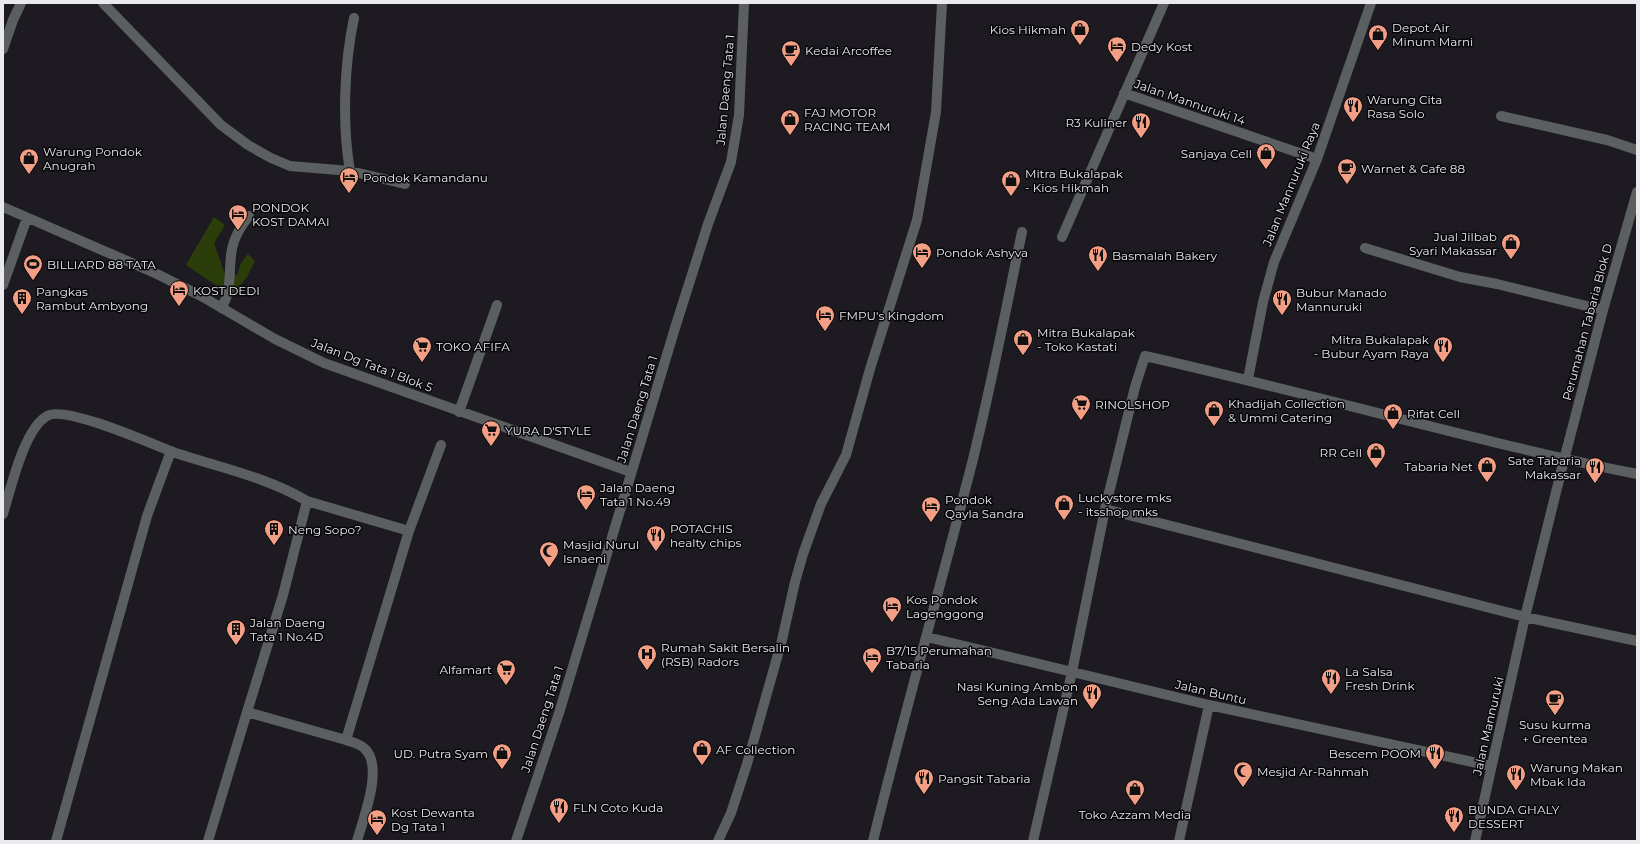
<svg xmlns="http://www.w3.org/2000/svg" width="1640" height="844" font-family="Montserrat,sans-serif">
<style>
.green{fill:#2b3e09}
.lines{fill:none;stroke-linecap:round;stroke-linejoin:round}
.minor{stroke:#5b5f5f;stroke-width:10}
.tertiary{stroke:#5b5f5f;stroke-width:10}
.labels{text-anchor:middle;dominant-baseline:central;stroke-width:3;stroke-linejoin:round;paint-order:stroke}
.poi-label{font-size:12px;fill:#eae9ed;stroke:#070609;text-anchor:start}
.street-label{font-size:12px;fill:#eae9ed;stroke:#070609}
</style>
<rect width="100%" height="100%" fill="#1d1b21"/>
<path class="green" d="M214,217L225,225L214,243L225,275H237L241,263L248,254L255,261L247,277L232,296L186,265Z"/>
<g class="lines">
<path class="minor" d="M103,3L221,125L248,145L271,158L290,166L350,171L405,184
M3,49L13,20L21,3
M1124,93L1317,159
M1501,116L1607,140L1637,150
M350,171C342,124 344,65 354,18
M3,207L157,274L203,297L275,339L324,363L631,472
M1062,237L1164,3
M1365,248L1460,277L1497,284L1603,310
M3,285L27,218
M221,308C233,291 228,268 232,249C234,237 241,226 249,216
M459,412L497,305
M1105,509L1525,617L1637,641
M3,514C11,488 24,429 47,416C64,405 150,443 170,451C216,467 265,476 307,501
M927,637L1209,705L1491,766
M247,712L283,595L307,501L409,531
M346,740C351,742 361,744 365,749C384,767 363,819 357,841
M56,841L147,516L171,451
M208,841L247,712L346,740L409,531L441,445
M718,841L731,813L747,764L782,640L795,582L803,554L821,504L846,455L870,369L917,220L936,112L942,3
M873,841C904,714 940,589 972,463C991,387 1006,309 1022,232
M1033,841L1072,672L1105,509L1135,387L1145,356C1310,393 1472,441 1637,474
M1179,841L1209,705
M1475,841L1525,617L1564,460L1603,310L1637,192"/>
<path class="tertiary" d="M1248,379L1263,302L1274,262L1317,159L1371,3
M516,841L559,713L675,328L708,224L731,162L739,115L744,3"/>
</g>
<defs>
<g id="shop-pin" transform="scale(1)"><path d="M0 17L-7.5 6A9.5 9.5 0 1 1 7.5 6Z" fill="#f39f85" stroke="#070609"/><path d="M-5-2.5h2.3a2.7 3.5 0 0 1 5.4 0H5L5.5 6h-11ZM-1.5-2.5h3a1.5 2.3 0 0 0-3 0Z" fill="#111"/></g>
<g id="hotel-pin" transform="scale(1)"><path d="M0 17L-7.5 6A9.5 9.5 0 1 1 7.5 6Z" fill="#f39f85" stroke="#070609"/><path d="M-6-4.5h1.5V1H6V5H4.5V3h-9V5H-6ZM-4 0a1.8 1.8 0 1 1 3.6 0ZM.5 0V-2.5h3Q6-2.5 6 0Z" fill="#111"/></g>
<g id="cafe-pin" transform="scale(1)"><path d="M0 17L-7.5 6A9.5 9.5 0 1 1 7.5 6Z" fill="#f39f85" stroke="#070609"/><path d="M-5.5-4.5H6V0H3Q3 3.5 0 3.5H-2.5Q-5.5 3.5-5.5 0ZM3-3.2v2h1.7v-2ZM-6 4.5H4V6H-6Z" fill="#111"/></g>
<g id="restaurant-pin" transform="scale(1)"><path d="M0 17L-7.5 6A9.5 9.5 0 1 1 7.5 6Z" fill="#f39f85" stroke="#070609"/><path d="M-5-6h1v4h1v-4h1v4h1v-4h1v5L-1.5 .5V6h-2V.5L-5-1ZM5-6V6H3V1.5H1.5Q1.5-4 5-6Z" fill="#111"/></g>
<g id="stadium-pin" transform="scale(1)"><path d="M0 17L-7.5 6A9.5 9.5 0 1 1 7.5 6Z" fill="#f39f85" stroke="#070609"/><path d="M0-5a6.5 5 0 1 0 0 10a6.5 5 0 1 0 0-10ZM-3.5-1.8h7v3.6h-7Z" fill="#111"/></g>
<g id="building-pin" transform="scale(1)"><path d="M0 17L-7.5 6A9.5 9.5 0 1 1 7.5 6Z" fill="#f39f85" stroke="#070609"/><path d="M-4-6H4V6H1V3H-1V6H-4ZM-2.5-4.3h1.7v1.8h-1.7ZM.8-4.3h1.7v1.8H.8ZM-2.5-1h1.7V.8h-1.7ZM.8-1h1.7V.8H.8Z" fill="#111"/></g>
<g id="supermarket-pin" transform="scale(1)"><path d="M0 17L-7.5 6A9.5 9.5 0 1 1 7.5 6Z" fill="#f39f85" stroke="#070609"/><path d="M-6-5.5h2.5l.6 2H6L4.5 2H-2.5L-4.4-4H-6ZM-1.5 3.2a1.3 1.3 0 1 0 .1 0ZM3 3.2a1.3 1.3 0 1 0 .1 0Z" fill="#111"/></g>
<g id="mosque-pin" transform="scale(1)"><path d="M0 17L-7.5 6A9.5 9.5 0 1 1 7.5 6Z" fill="#f39f85" stroke="#070609"/><path d="M3.5-4.9A6 6 0 1 0 3.5 4.9A5 5 0 1 1 3.5-4.9Z" fill="#111"/></g>
<g id="hospital-pin" transform="scale(1)"><path d="M0 17L-7.5 6A9.5 9.5 0 1 1 7.5 6Z" fill="#f39f85" stroke="#070609"/><path d="M-5-5h3v3.5h4V-5h3V5h-3V1.5h-4V5h-3Z" fill="#111"/></g>
</defs>
<g fill-rule="evenodd">
<use href="#shop-pin" x="1080" y="29"/>
<use href="#shop-pin" x="1378" y="34"/>
<use href="#hotel-pin" x="1117" y="46"/>
<use href="#cafe-pin" x="791" y="50"/>
<use href="#restaurant-pin" x="1353" y="106"/>
<use href="#shop-pin" x="790" y="119"/>
<use href="#restaurant-pin" x="1141" y="122"/>
<use href="#shop-pin" x="1266" y="153"/>
<use href="#shop-pin" x="29" y="158"/>
<use href="#cafe-pin" x="1347" y="168"/>
<use href="#hotel-pin" x="349" y="177"/>
<use href="#shop-pin" x="1011" y="180"/>
<use href="#hotel-pin" x="238" y="214"/>
<use href="#shop-pin" x="1511" y="243"/>
<use href="#hotel-pin" x="922" y="252"/>
<use href="#restaurant-pin" x="1098" y="255"/>
<use href="#stadium-pin" x="33" y="264"/>
<use href="#hotel-pin" x="179" y="290"/>
<use href="#building-pin" x="22" y="298"/>
<use href="#restaurant-pin" x="1282" y="299"/>
<use href="#hotel-pin" x="825" y="315"/>
<use href="#shop-pin" x="1023" y="339"/>
<use href="#supermarket-pin" x="422" y="346"/>
<use href="#restaurant-pin" x="1443" y="346"/>
<use href="#supermarket-pin" x="1081" y="404"/>
<use href="#shop-pin" x="1214" y="410"/>
<use href="#shop-pin" x="1393" y="413"/>
<use href="#supermarket-pin" x="491" y="430"/>
<use href="#shop-pin" x="1376" y="452"/>
<use href="#shop-pin" x="1487" y="466"/>
<use href="#restaurant-pin" x="1595" y="467"/>
<use href="#hotel-pin" x="586" y="494"/>
<use href="#shop-pin" x="1064" y="504"/>
<use href="#hotel-pin" x="931" y="506"/>
<use href="#building-pin" x="274" y="529"/>
<use href="#restaurant-pin" x="656" y="535"/>
<use href="#mosque-pin" x="549" y="551"/>
<use href="#hotel-pin" x="892" y="606"/>
<use href="#building-pin" x="236" y="629"/>
<use href="#hospital-pin" x="647" y="654"/>
<use href="#hotel-pin" x="872" y="657"/>
<use href="#supermarket-pin" x="506" y="669"/>
<use href="#restaurant-pin" x="1331" y="678"/>
<use href="#restaurant-pin" x="1092" y="693"/>
<use href="#cafe-pin" x="1555" y="699"/>
<use href="#shop-pin" x="702" y="749"/>
<use href="#shop-pin" x="502" y="753"/>
<use href="#restaurant-pin" x="1435" y="753"/>
<use href="#mosque-pin" x="1243" y="771"/>
<use href="#restaurant-pin" x="1516" y="774"/>
<use href="#restaurant-pin" x="924" y="778"/>
<use href="#shop-pin" x="1135" y="789"/>
<use href="#restaurant-pin" x="559" y="807"/>
<use href="#restaurant-pin" x="1454" y="816"/>
<use href="#hotel-pin" x="377" y="819"/>
</g>
<g class="labels">
<g class="poi-label">
<text x="1392" y="27">Depot Air<tspan x="1392" dy="14">Minum Marni</tspan></text>
<text x="1066" y="29" text-anchor="end">Kios Hikmah</text>
<text x="1131" y="46">Dedy Kost</text>
<text x="805" y="50">Kedai Arcoffee</text>
<text x="1367" y="99">Warung Cita<tspan x="1367" dy="14">Rasa Solo</tspan></text>
<text x="804" y="112">FAJ MOTOR<tspan x="804" dy="14">RACING TEAM</tspan></text>
<text x="1127" y="122" text-anchor="end">R3 Kuliner</text>
<text x="43" y="151">Warung Pondok<tspan x="43" dy="14">Anugrah</tspan></text>
<text x="1252" y="153" text-anchor="end">Sanjaya Cell</text>
<text x="1361" y="168">Warnet &amp; Cafe 88</text>
<text x="1025" y="173">Mitra Bukalapak<tspan x="1025" dy="14">- Kios Hikmah</tspan></text>
<text x="363" y="177">Pondok Kamandanu</text>
<text x="252" y="207">PONDOK<tspan x="252" dy="14">KOST DAMAI</tspan></text>
<text x="1497" y="236" text-anchor="end">Jual Jilbab<tspan x="1497" dy="14">Syari Makassar</tspan></text>
<text x="936" y="252">Pondok Ashyva</text>
<text x="1112" y="255">Basmalah Bakery</text>
<text x="47" y="264">BILLIARD 88 TATA</text>
<text x="193" y="290">KOST DEDI</text>
<text x="36" y="291">Pangkas<tspan x="36" dy="14">Rambut Ambyong</tspan></text>
<text x="1296" y="292">Bubur Manado<tspan x="1296" dy="14">Mannuruki</tspan></text>
<text x="839" y="315">FMPU's Kingdom</text>
<text x="1037" y="332">Mitra Bukalapak<tspan x="1037" dy="14">- Toko Kastati</tspan></text>
<text x="1429" y="339" text-anchor="end">Mitra Bukalapak<tspan x="1429" dy="14">- Bubur Ayam Raya</tspan></text>
<text x="436" y="346">TOKO AFIFA</text>
<text x="1228" y="403">Khadijah Collection<tspan x="1228" dy="14">&amp; Ummi Catering</tspan></text>
<text x="1095" y="404">RINOLSHOP</text>
<text x="1407" y="413">Rifat Cell</text>
<text x="505" y="430">YURA D'STYLE</text>
<text x="1362" y="452" text-anchor="end">RR Cell</text>
<text x="1581" y="460" text-anchor="end">Sate Tabaria<tspan x="1581" dy="14">Makassar</tspan></text>
<text x="1473" y="466" text-anchor="end">Tabaria Net</text>
<text x="600" y="487">Jalan Daeng<tspan x="600" dy="14">Tata 1 No.49</tspan></text>
<text x="1078" y="497">Luckystore mks<tspan x="1078" dy="14">- itsshop mks</tspan></text>
<text x="945" y="499">Pondok<tspan x="945" dy="14">Qayla Sandra</tspan></text>
<text x="670" y="528">POTACHIS<tspan x="670" dy="14">healty chips</tspan></text>
<text x="288" y="529">Neng Sopo?</text>
<text x="563" y="544">Masjid Nurul<tspan x="563" dy="14">Isnaeni</tspan></text>
<text x="906" y="599">Kos Pondok<tspan x="906" dy="14">Lagenggong</tspan></text>
<text x="250" y="622">Jalan Daeng<tspan x="250" dy="14">Tata 1 No.4D</tspan></text>
<text x="661" y="647">Rumah Sakit Bersalin<tspan x="661" dy="14">(RSB) Radors</tspan></text>
<text x="886" y="650">B7/15 Perumahan<tspan x="886" dy="14">Tabaria</tspan></text>
<text x="492" y="669" text-anchor="end">Alfamart</text>
<text x="1345" y="671">La Salsa<tspan x="1345" dy="14">Fresh Drink</tspan></text>
<text x="1078" y="686" text-anchor="end">Nasi Kuning Ambon<tspan x="1078" dy="14">Seng Ada Lawan</tspan></text>
<text x="1555" y="724" text-anchor="middle">Susu kurma<tspan x="1555" dy="14">+ Greentea</tspan></text>
<text x="716" y="749">AF Collection</text>
<text x="488" y="753" text-anchor="end">UD. Putra Syam</text>
<text x="1421" y="753" text-anchor="end">Bescem POOM</text>
<text x="1530" y="767">Warung Makan<tspan x="1530" dy="14">Mbak Ida</tspan></text>
<text x="1257" y="771">Mesjid Ar-Rahmah</text>
<text x="938" y="778">Pangsit Tabaria</text>
<text x="573" y="807">FLN Coto Kuda</text>
<text x="1468" y="809">BUNDA GHALY<tspan x="1468" dy="14">DESSERT</tspan></text>
<text x="391" y="812">Kost Dewanta<tspan x="391" dy="14">Dg Tata 1</tspan></text>
<text x="1135" y="814" text-anchor="middle">Toko Azzam Media</text>
</g>
<g class="street-label">
<text transform="translate(725 90) rotate(-85)">Jalan Daeng Tata 1</text>
<text transform="translate(1190 102) rotate(19)">Jalan Mannuruki 14</text>
<text transform="translate(1291 184) rotate(-68)">Jalan Mannuruki Raya</text>
<text transform="translate(1587 322) rotate(-75)">Perumahan Tabaria Blok D</text>
<text transform="translate(372 365) rotate(21)">Jalan Dg Tata 1 Blok 5</text>
<text transform="translate(637 409) rotate(-73)">Jalan Daeng Tata 1</text>
<text transform="translate(1211 692) rotate(13)">Jalan Buntu</text>
<text transform="translate(542 719) rotate(-72)">Jalan Daeng Tata 1</text>
<text transform="translate(1488 726) rotate(-77)">Jalan Mannuruki</text>
</g>
</g>
<rect width="1640" height="844" fill="none" stroke="#eae9ed" stroke-width="8"/>
</svg>
